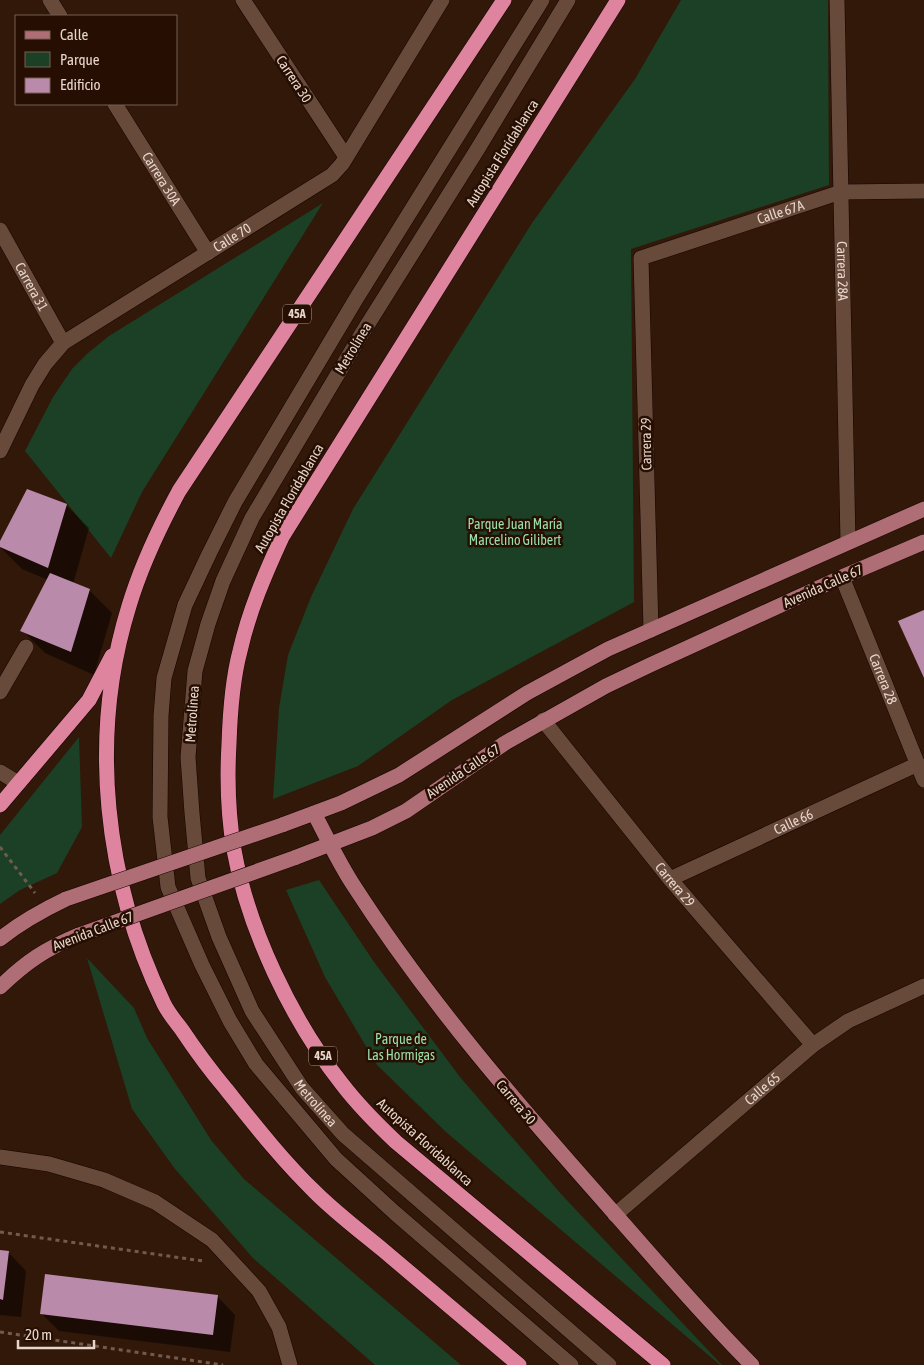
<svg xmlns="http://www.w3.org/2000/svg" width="924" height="1365" font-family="'Asap Condensed',sans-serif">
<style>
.green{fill:#1b4025}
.shadow{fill:#0007}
.building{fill:#ba8aab}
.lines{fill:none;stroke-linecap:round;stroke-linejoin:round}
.minor-casing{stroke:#170300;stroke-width:16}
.major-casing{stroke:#170300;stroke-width:16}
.highway-casing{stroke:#170300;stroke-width:16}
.path{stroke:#725b4e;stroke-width:3;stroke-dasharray:4 4;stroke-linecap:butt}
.minor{stroke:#674a3a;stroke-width:15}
.major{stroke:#af6d76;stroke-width:15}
.highway{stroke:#df849e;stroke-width:15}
.major-bridge-casing{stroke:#170300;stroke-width:16;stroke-linecap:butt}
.major-bridge{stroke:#af6d76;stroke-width:15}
.labels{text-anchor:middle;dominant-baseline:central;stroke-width:5;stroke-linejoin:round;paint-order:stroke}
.shield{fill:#260f02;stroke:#ae9a90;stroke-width:1}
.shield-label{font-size:12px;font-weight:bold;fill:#e8d6cd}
.street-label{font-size:14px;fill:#e8d6cd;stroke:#260f02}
.park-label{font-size:14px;fill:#9adfa9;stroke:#260f02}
</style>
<rect width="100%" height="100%" fill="#311809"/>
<path class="green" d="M681,0H828L829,185L631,249L634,602L452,700L358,766L273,799L279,708L288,655L311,597L353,509L532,223L635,79Z
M323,203L142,492L111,558L25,451L53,397L72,369L88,353L109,336Z
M79,737L82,827L57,873L20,890L0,904V835Z
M319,880L374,962L460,1077L561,1194L722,1365H720L446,1132L377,1065L325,977L286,890Z
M87,958L134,1008L147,1038L211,1140L244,1179L461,1365H375L253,1258L175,1169L132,1109Z"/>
<path class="shadow" d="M66,505L89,528L73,584L89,590L112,613L94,675L45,653L22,630L48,580L22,569L0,547V543Z
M0,1252H8L26,1271L21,1317L0,1315Z
M217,1296L235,1315L230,1352L59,1331L41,1313Z"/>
<path class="building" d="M27,489L67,504L48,568L0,547V541Z
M50,573L90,589L71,652L20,631Z
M924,610V678L898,621Z
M0,1250L9,1251L3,1300L0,1299Z
M45,1274L218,1295L213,1335L40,1314Z"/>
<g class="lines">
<g class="minor-casing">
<g id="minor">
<path d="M50,0L60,16"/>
<path d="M243,0L346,157"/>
<path d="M542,0L356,299L235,502L209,554L185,605L164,678L161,716L160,817L168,887L202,965L230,1021L256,1064L336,1159L395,1213L571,1365"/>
<path id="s1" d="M568,0L477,150L361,335L252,518L223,581L208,624L195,671L188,757L192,813L198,878L219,937L252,1011L302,1088L343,1134L609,1365"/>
<path id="s2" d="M837,0L848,542"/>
<path id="s3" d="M115,104L208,253"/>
<path id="s4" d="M0,230L63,343"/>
<path id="s5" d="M0,451L32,385L45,364L63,343L332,175L342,164L442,0"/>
<path id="s6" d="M842,577L924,780"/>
<path id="s7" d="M651,630L641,258L841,192L924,191"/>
<path d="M0,692L26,647"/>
<path id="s8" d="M543,720L670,879L813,1045"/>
<path d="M0,772L18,783"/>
<path id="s9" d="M670,879L918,764"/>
<path d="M0,1157L49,1164L104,1180L155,1202L212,1240L259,1291L279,1327L290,1365"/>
<path id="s10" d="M615,1215L813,1045L848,1021L924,986"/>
</g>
</g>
<g class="major-casing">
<path id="major" d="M314,813C326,836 338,861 352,883C429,1003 520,1107 615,1214C660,1265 704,1317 752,1365
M282,825L341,803L399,775L527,693L608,649L924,509
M294,858L372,828L406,811L505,743L606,686L650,665L842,577L924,542
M0,939C21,922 43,910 66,899
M0,987C26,962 45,949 79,935"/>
</g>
<g class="highway-casing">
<path id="highway" d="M504,0L179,491C159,528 141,566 129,606C88,738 105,882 164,1004C169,1014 176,1022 182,1030C196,1051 210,1070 226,1089C254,1124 282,1160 315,1192C336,1213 360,1231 383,1250C428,1288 474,1327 519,1365
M618,0L282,537C265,574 249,611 240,651C232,681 230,713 229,744C227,779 228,815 234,850C248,929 292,1021 342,1084C358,1105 377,1124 396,1142L663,1365
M0,805L89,700L112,656"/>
</g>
<path class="path" d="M0,847L35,893
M0,1232L203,1261
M0,1332L223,1365"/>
<use href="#minor" class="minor"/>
<use href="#major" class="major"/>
<use href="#highway" class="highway"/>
<g class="major-bridge-casing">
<path id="major-bridge" d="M66,899L282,825
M79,935L294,858"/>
</g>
<use href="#major-bridge" class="major-bridge"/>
</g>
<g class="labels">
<g class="shield">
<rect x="283" y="304.5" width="28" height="19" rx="4"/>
<rect x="309" y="1046.5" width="28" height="19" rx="4"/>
</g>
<g class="shield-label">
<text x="297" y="314">45A</text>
<text x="323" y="1056">45A</text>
</g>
<g class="street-label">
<text transform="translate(294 79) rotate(57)">Carrera 30</text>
<text transform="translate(502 153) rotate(-58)">Autopista Floridablanca</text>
<text stroke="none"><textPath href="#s3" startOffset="88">Carrera 30A</textPath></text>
<text stroke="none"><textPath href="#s7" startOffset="519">Calle 67A</textPath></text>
<text stroke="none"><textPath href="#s5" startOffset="325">Calle 70</textPath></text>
<text stroke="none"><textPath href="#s2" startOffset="271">Carrera 28A</textPath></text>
<text stroke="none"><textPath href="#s4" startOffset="65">Carrera 31</textPath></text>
<text transform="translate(353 348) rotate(-59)">Metrolínea</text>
<text transform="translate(646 444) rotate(-91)">Carrera 29</text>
<text transform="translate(289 498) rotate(-60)">Autopista Floridablanca</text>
<text transform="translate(823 586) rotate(-24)">Avenida Calle 67</text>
<text stroke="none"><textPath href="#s6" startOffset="110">Carrera 28</textPath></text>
<text transform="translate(192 714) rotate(-86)">Metrolínea</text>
<text transform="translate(463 771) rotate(-34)">Avenida Calle 67</text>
<text stroke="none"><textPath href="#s9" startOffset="136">Calle 66</textPath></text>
<text stroke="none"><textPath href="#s8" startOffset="211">Carrera 29</textPath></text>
<text transform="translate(93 931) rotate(-21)">Avenida Calle 67</text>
<text stroke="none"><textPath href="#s10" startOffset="194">Calle 65</textPath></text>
<text stroke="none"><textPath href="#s1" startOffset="1234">Metrolínea</textPath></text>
<text transform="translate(516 1102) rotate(50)">Carrera 30</text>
<text transform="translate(425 1142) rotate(42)">Autopista Floridablanca</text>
</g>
<g class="park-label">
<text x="515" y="524">Parque Juan María<tspan x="515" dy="16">Marcelino Gilibert</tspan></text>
<text x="401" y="1039">Parque de<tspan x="401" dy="16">Las Hormigas</tspan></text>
</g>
</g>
<rect x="15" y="15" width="162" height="90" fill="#260f02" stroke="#745f53"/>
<rect x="25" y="31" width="25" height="8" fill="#af6d76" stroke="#745f53"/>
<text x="60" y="40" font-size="15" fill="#e8d6cd">Calle</text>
<rect x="25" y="52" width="25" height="15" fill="#1b4025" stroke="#745f53"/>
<text x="60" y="65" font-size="15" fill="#e8d6cd">Parque</text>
<rect x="25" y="78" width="25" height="15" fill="#ba8aab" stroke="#745f53"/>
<text x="60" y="90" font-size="15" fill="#e8d6cd">Edificio</text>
<path d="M18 1340v8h76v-8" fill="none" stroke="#e8d6cd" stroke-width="2.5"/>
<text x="25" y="1340" font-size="15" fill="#e8d6cd" stroke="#260f02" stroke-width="4" paint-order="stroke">20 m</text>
</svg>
